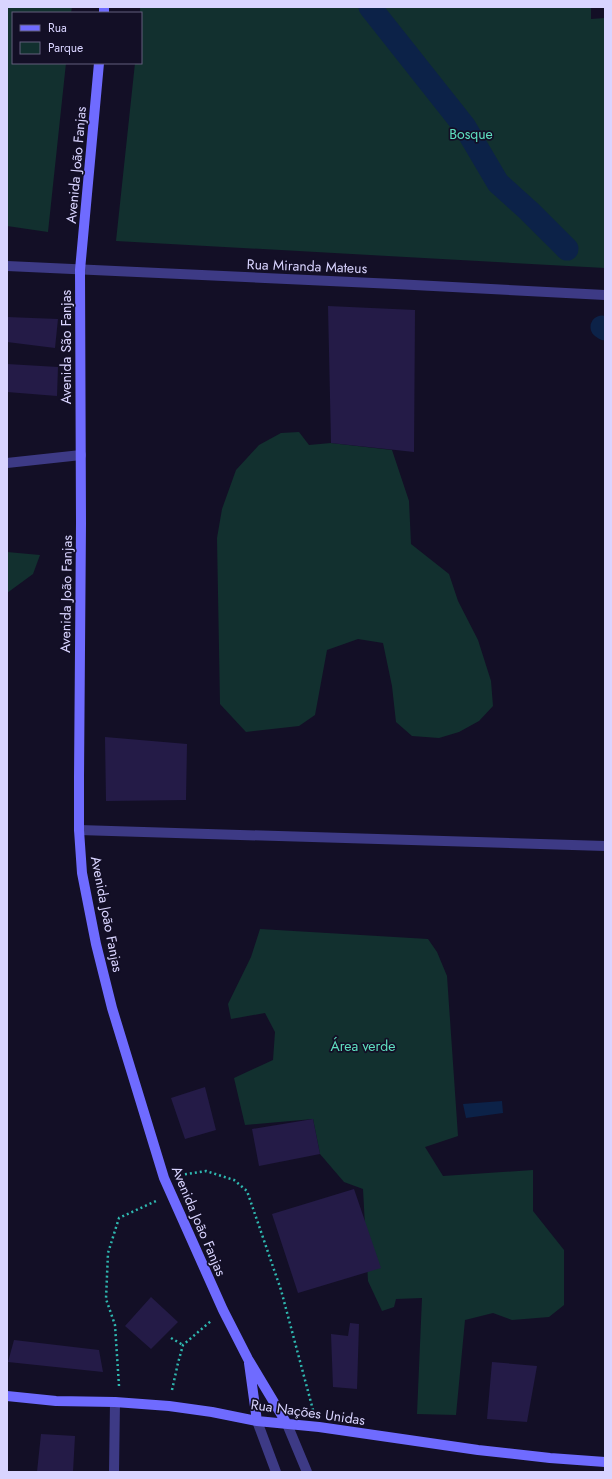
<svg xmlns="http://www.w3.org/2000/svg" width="612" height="1479" font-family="Jost,sans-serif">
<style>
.green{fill:#12302f}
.water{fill:#0c2248}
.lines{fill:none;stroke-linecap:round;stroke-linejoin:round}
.canal{stroke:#0c2248;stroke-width:23}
.building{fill:#241b47}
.path{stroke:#2fb8b0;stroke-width:2.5;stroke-dasharray:2 3;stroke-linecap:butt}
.lane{stroke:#3d3a85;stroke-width:10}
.street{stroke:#3d3a85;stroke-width:10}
.secondary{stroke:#6f6bff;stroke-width:10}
.labels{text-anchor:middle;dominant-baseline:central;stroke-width:3.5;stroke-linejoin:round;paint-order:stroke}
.park-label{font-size:14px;fill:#5fe0c0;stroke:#130f26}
.street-label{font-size:14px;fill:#d9d4ff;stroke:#130f26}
</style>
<rect width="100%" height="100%" fill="#130f26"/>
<path class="green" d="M7,7H72L71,13H13V63H66L48,232L7,226Z
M140,7H591V19L605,18V268L116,241L135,63H141Z
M299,432L309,445L331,443L392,450L409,501L411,544L449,574L458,601L478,640L491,681L493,706L479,721L459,732L439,738L412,736L396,722L392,686L383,643L358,639L327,650L315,715L299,726L246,732L220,704L217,538L222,509L236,470L259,445L281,433Z
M7,552L40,555L33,574L7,593Z
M260,929L428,939L437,952L447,976L458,1136L425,1147L443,1176L533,1170V1211L564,1250V1305L549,1317L512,1320L493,1313L465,1320L456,1415L417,1414L422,1298L396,1299L394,1307L382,1311L368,1281L363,1189L344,1182L320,1154L313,1119L245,1125L234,1078L273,1060L275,1032L265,1013L231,1019L228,1004L251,957Z"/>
<path class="water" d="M502,1101L503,1113L466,1118L463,1104Z"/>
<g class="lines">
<path class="canal" d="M370,7L465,127L498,183L529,211L567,249
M602,327L605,329"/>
</g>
<path class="building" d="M328,306L415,310L414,452L331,443Z
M7,317L58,319L55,348L7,342Z
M7,364L58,367L57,396L7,392Z
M105,737L187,744L186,800L106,801Z
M205,1087L216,1130L185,1139L171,1098Z
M313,1119L320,1154L259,1166L252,1129Z
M354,1189L381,1268L298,1293L272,1214Z
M151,1297L178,1322L151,1349L125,1326Z
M350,1323L359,1324L357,1389L333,1387L331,1334L348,1336Z
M14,1340L99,1350L103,1372L8,1362Z
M492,1362L537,1366L527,1422L487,1419Z
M41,1434L75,1436L73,1472H37Z"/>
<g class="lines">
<path class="path" d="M180,1175L206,1171L234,1180L247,1191L281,1290L313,1410
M171,1338L183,1345
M119,1386L115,1325L106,1299L108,1253L119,1218L156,1201
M172,1390L178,1363L183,1345L211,1321"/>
<path class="lane" d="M7,463L81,455"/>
<path class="street" d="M7,266L395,284L605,295
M79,830L605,846
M257,1421L276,1472
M287,1424L307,1472
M114,1472L115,1402"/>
<path class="secondary" d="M104,13V7
M99,63L80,270L81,523L79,777V830L82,873L96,944L112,1008L164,1178L223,1310L248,1359L287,1424
M249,1363L257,1421
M7,1396L56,1401L115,1402L169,1406L212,1412L257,1421L319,1427L478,1450L550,1458L605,1462"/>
</g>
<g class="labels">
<g class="park-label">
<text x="471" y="134">Bosque</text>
<text x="363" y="1046">Área verde</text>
</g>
<g class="street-label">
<text transform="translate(76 165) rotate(-85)">Avenida João Fanjas</text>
<text transform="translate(307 266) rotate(2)">Rua Miranda Mateus</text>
<text transform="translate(66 347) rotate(-90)">Avenida São Fanjas</text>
<text transform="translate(66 594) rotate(-89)">Avenida João Fanjas</text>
<text transform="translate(107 914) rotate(79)">Avenida João Fanjas</text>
<text transform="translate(199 1221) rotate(67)">Avenida João Fanjas</text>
<text transform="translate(308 1412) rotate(8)">Rua Nações Unidas</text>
</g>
</g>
<rect width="612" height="1479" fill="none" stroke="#d9d4ff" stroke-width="16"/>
<rect x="12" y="12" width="130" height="52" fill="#130f26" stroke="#625e7d"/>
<rect x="20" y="25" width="20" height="6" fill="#6f6bff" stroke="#625e7d"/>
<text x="48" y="32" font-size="12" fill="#d9d4ff">Rua</text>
<rect x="20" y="42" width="20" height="12" fill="#12302f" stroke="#625e7d"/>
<text x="48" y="52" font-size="12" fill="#d9d4ff">Parque</text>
</svg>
